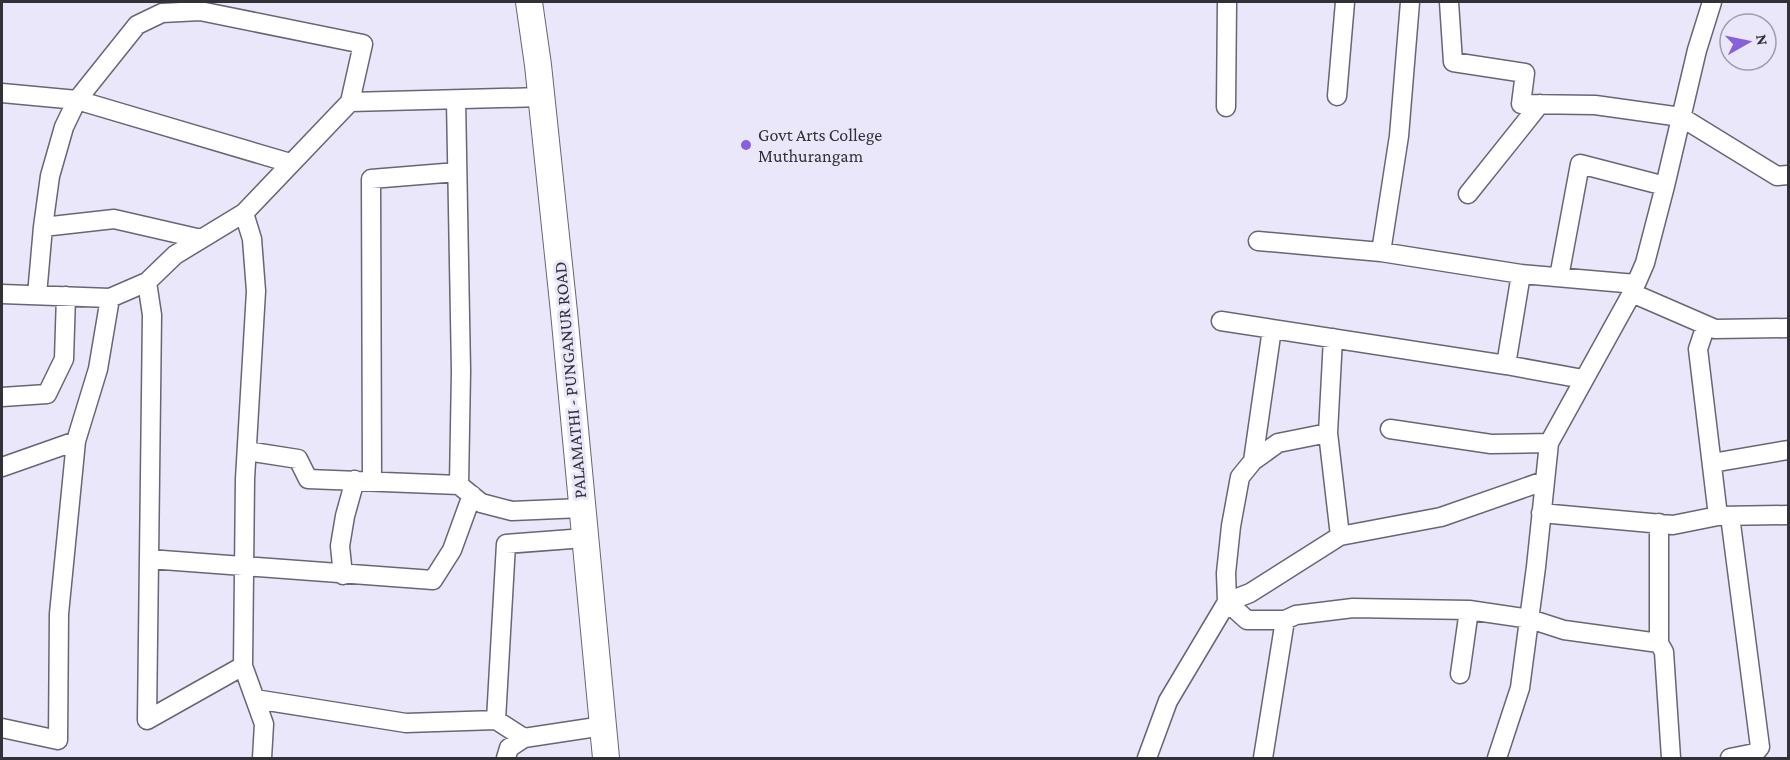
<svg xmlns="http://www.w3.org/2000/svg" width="1790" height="760" font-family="'Crimson Pro',serif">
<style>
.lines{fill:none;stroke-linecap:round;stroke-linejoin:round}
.street-casing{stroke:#686575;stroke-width:21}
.secondary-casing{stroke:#686575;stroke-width:28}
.street{stroke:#fff;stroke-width:18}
.secondary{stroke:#fff;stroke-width:26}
.poi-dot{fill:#8761dc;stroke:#eae7fa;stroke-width:2}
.labels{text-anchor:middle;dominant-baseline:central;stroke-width:6;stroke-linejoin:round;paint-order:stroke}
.poi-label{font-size:18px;fill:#323138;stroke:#eae7fa;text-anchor:start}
.street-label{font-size:18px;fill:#323138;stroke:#eae7fa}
</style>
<rect width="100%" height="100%" fill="#eae7fa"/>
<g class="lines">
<g class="street-casing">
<path id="street" d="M1410,2L1399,136L1381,252L1521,274L1636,284
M1449,2L1453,62L1525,73L1521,104L1595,105L1681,117L1777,176L1788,175
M2,93L77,100L290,163
M1337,96L1345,2
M456,100L461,371L459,485
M350,102L542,97
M1226,107L1227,2
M1468,194L1540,104
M244,213L252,239L256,291L245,479L243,666L264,724L262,758
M43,227L114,219L201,239
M1258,241L1381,252
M1559,277L1580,164L1665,186
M147,282L152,315L147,720L243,666
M1632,293L1715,329L1788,328
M2,294L110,298L147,282L175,255L244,213L350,102L363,44L200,11L162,13L137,25L77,100L64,127L50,176L43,227L37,295
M1221,321L1506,365L1583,379
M1706,325L1698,349L1718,516
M1333,338L1328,433L1340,536L1441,517L1544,481
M1506,365L1521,274
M2,397L47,394L64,359L66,296
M1390,429L1491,444L1549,443
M247,451L298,459L308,479L459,485L481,503L512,511L582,508
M1253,461L1272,329
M1712,463L1788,450
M2,467L76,441
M372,481L371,179L457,172
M1541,513L1673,525L1718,516L1788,515
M1659,523V643L1664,652L1671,758
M1340,536L1250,593L1227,602L1247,620H1285L1296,615L1353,608L1469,610L1530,619L1564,630L1659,643
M149,559L433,580L452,550L472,495
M343,575L340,546L345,516L355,480
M1460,674L1469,610
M255,699L406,723L496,720
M2,728L58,740L59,614L76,441L98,369L110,298
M524,738L496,720L506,544L585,538
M506,758L509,748L524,738L603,726
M1147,758L1168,701L1227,602L1226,573L1231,526L1240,477L1253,461L1278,443L1328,433
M1263,758L1285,620
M1497,758L1520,688L1536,567L1549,443L1632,293L1645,263L1665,186L1697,50L1712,2
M1730,758L1755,753L1760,747L1730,516"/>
</g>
<g class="secondary-casing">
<path id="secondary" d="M529,2L538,65L564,312L606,758"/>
</g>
<use href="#street" class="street"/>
<use href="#secondary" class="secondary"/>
</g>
<circle class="poi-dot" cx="746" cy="145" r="6"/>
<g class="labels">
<g class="poi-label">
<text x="758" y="135">Govt Arts College<tspan x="758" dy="21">Muthurangam</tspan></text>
</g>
<g class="street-label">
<text transform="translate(570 380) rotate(-95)">PALAMATHI - PUNGANUR ROAD</text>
</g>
</g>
<rect width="1790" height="760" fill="none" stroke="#323138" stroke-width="6"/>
<g transform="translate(1748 42) rotate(81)"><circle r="28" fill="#eae7fa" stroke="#a09eac" stroke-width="1.5"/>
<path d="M0-4.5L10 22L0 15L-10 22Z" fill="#8761dc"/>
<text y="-9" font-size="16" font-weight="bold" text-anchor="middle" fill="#323138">N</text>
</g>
</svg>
